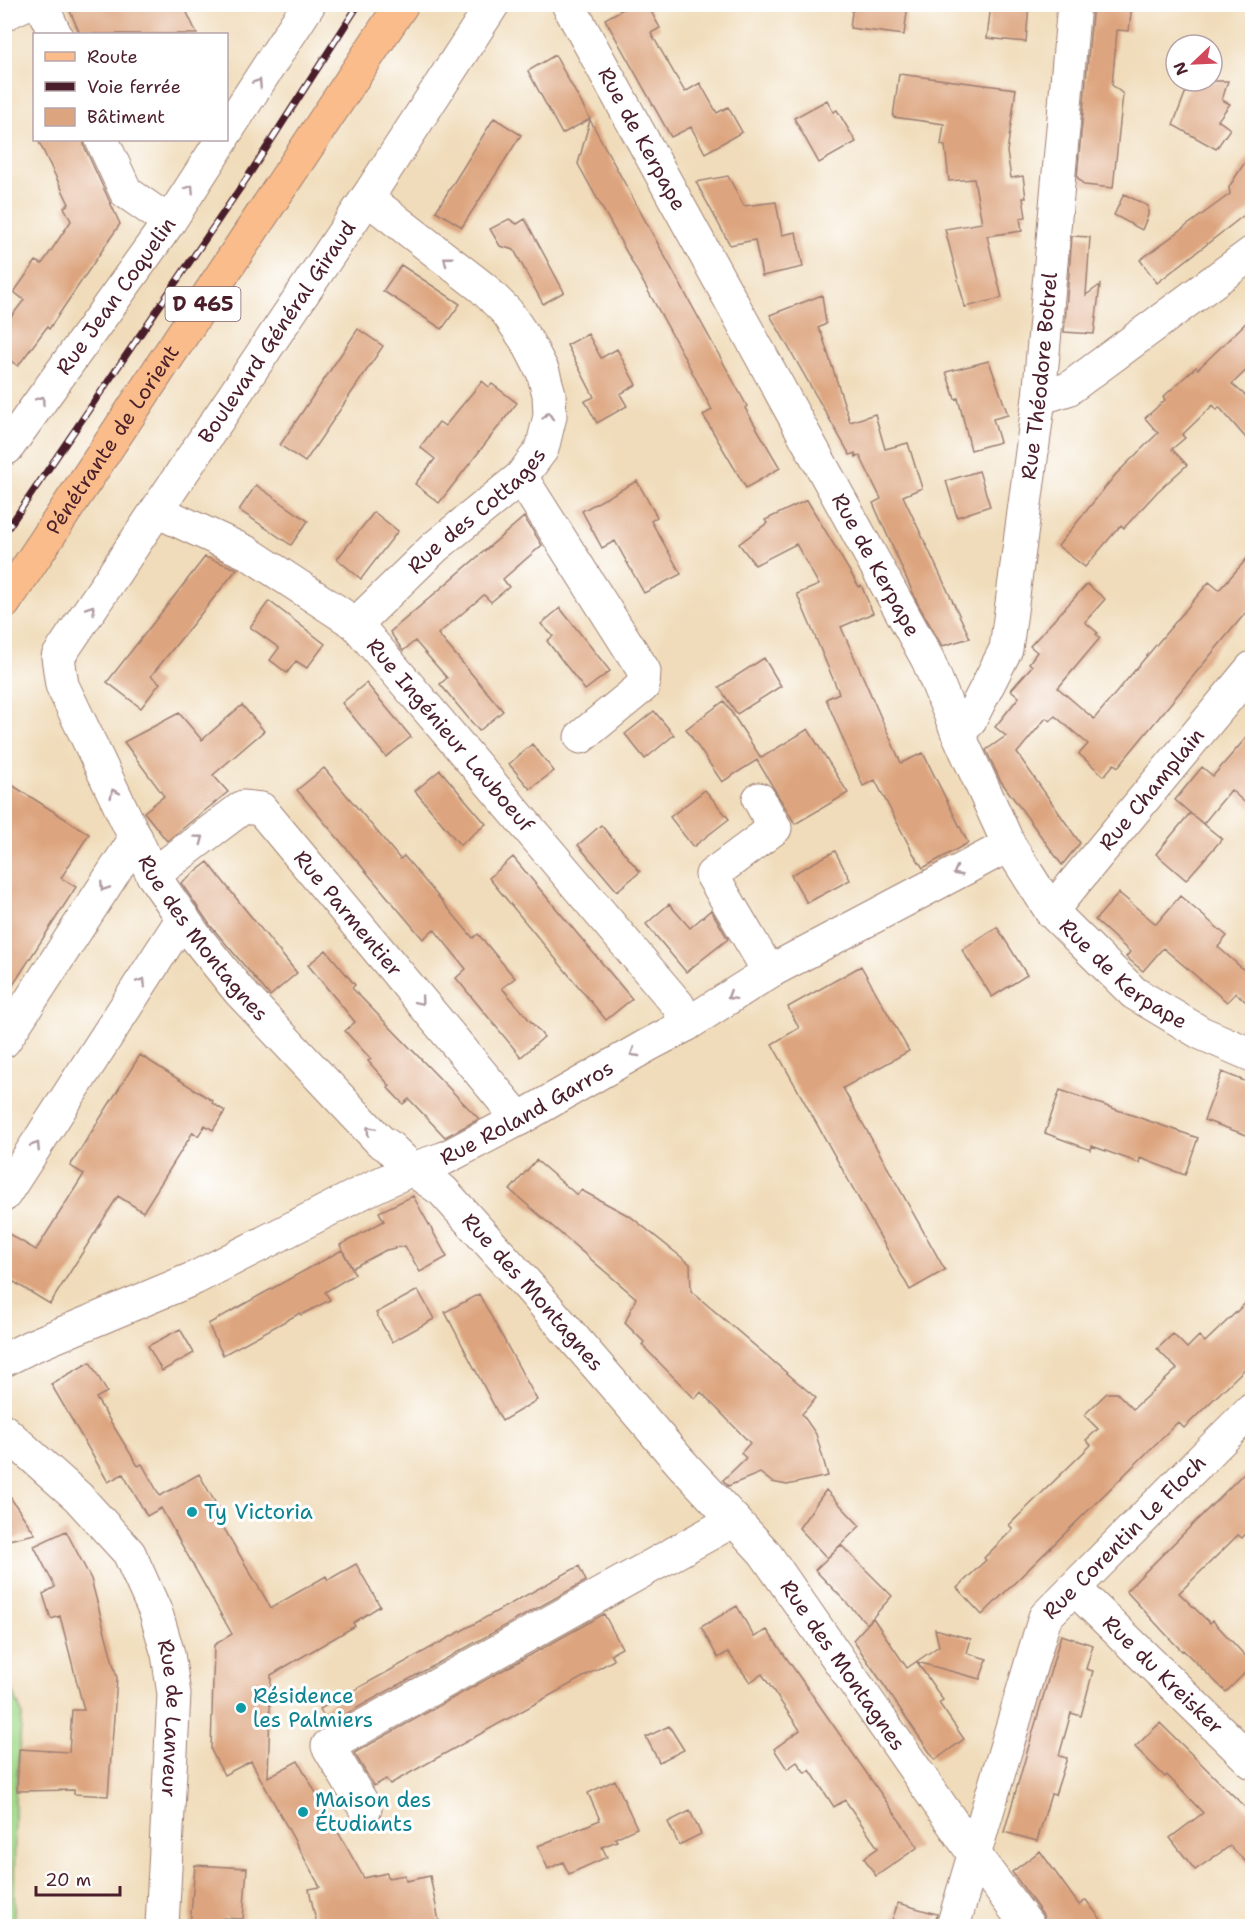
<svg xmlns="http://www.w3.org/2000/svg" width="1257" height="1931" font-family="'Shantell Sans',sans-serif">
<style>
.green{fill:#a3da8c;stroke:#767c5c;stroke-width:1.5}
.building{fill:#dda57f}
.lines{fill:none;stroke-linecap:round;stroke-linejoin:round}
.minor-casing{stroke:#9d7e72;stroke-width:35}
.major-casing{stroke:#9d7e72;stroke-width:35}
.minor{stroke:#fff;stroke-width:33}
.major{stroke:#f9bc8a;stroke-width:33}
.rail-casing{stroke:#4a1f2b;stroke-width:7}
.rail{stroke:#fff;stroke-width:4.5;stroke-dasharray:14;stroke-linecap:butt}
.oneway{stroke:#ae9aa0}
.culture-dot{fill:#0f9aa8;stroke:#fff;stroke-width:2}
.labels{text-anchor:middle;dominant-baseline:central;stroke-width:6;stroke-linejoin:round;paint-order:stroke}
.shield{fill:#fff;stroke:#80626b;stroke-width:1.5}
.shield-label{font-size:20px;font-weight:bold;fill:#4a1f2b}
.street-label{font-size:21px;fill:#4a1f2b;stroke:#fff}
.culture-label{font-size:21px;fill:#0d838f;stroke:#fff;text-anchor:start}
</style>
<rect width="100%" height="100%" fill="#fff"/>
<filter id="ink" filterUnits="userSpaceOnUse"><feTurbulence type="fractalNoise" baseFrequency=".0167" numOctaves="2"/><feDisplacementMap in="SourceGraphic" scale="12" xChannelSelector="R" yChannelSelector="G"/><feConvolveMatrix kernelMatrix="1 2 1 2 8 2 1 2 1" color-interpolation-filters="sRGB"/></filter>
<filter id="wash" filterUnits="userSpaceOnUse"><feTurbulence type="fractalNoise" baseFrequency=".008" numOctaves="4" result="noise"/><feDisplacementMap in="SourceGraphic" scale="24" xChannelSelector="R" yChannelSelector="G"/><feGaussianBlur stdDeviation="1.35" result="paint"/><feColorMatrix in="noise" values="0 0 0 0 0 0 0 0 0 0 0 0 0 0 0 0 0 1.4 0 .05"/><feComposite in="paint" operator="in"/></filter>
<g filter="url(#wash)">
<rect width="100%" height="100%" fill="#f0dcba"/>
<path class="green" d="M4,1670L22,1714L15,1799L14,1926H4Z"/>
<g id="blocks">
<path class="building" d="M67,4H183L197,34H80Z
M632,4H647L660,28L651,33L685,92L700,83L717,113L728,107L742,132L705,153L691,127L671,137L605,19Z
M853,4H908L904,35L850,28Z
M991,4H1029L1026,42L987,38Z
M1093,4H1132L1129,31L1117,30L1112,85L1123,94L1113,188L1084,185L1077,177Z
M555,55L590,119L562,134L528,71Z
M899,74L1016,89L1007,152L1011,178L1023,176L1026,198H1023L1026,217L1020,218L1022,231L987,236L1002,298L965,307L945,229L982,223L974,179L949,181L945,146L941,145L944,124L893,117Z
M1192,81H1228L1222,100L1230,104L1218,120L1230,129L1216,149L1173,125L1186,91L1188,92Z
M827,100L833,112L837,110L856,142L819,163L794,118Z
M494,118L521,135L462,227L436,211Z
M590,120L747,406L745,408L780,468L746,488L703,415L712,410L680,349L578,164Z
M38,140H83L85,148L120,224L49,329L47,327L18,366L4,356V326L24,300L14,292L36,261L42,264L71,221L64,207L69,204Z
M1252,151V209L1157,283L1140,260L1230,194L1229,187Z
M728,176L744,206L776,202L782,235L796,232L803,267L762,276L755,240L730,245L696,182Z
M1124,194L1148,206V215L1142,230L1114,215Z
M509,219L517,224L525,219L564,292L543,304L514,250L500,246L490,229Z
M1072,236L1090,237L1086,295L1100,285L1094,334L1064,332Z
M401,265L460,304L442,329L383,291Z
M822,295L826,324L818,328L822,335L850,422L875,414L885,449L908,443L922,488L903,496L970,638L942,646L918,604L873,503L881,499L860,456L856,457L855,453L850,455L770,315Z
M1252,317V365L1232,384L1252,401V445L1219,407L1217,410L1213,405L1182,435L1185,438L1172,449L1187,465L1158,491L1124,528L1121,525L1085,567L1058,546L1116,474L1158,433L1145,418L1165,400L1163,397L1196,367L1198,369Z
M358,329L383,346L305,462L280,445Z
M588,334L601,358L617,349L636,385L620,394L627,406L597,423L585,401L594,397L567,345Z
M989,361L1008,415L993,419L1000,442L971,450L958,398L955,399L946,372Z
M482,381L489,387L492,384L517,403L439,503L415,484L435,459L420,447L439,422L445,426Z
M979,471L990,506L957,517L946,481Z
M637,481L657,517L651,521L681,574L644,593L615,541L602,548L582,511Z
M256,485L308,521L291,545L239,510Z
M807,500L859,587L861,585L873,613L841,627L901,763L923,753L968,843L923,868L913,853L875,780L863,786L826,699L839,693L797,594L819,585L796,544L755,565L739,544L767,523L765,520Z
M374,512L398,531L361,579L337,559Z
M524,517L542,545L503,579L509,587L491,602L484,595L438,634L503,711L479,731L440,684L447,678L415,641L403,651L390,632Z
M1252,553V605L1118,767L1114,764L1104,776L1079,754L1088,744L1055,716L1050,721L1046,718L1017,753L1080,843L1062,865L1000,780L986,750L1006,736L995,727L1019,697L1011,690L1032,666L1029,663L1037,652L1030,646L1087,584L1105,599L1085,622L1098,633L1096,634L1100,638L1058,688L1094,719L1209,582L1219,590Z
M205,557L237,569L151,676L160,683L141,708L107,682Z
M269,601L325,644L307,668L296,661L287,673L270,660L279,648L250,627Z
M560,608L610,671L585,690L547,641L553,636L541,624Z
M764,658L781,686L737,714L719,687Z
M366,683L411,737L386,757L342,703Z
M724,701L761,758L808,729L848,793L795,824L757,760L722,782L686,729Z
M242,705L264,731L213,775L228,792L167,841L144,812L164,796L124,742L179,713L202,740Z
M654,711L674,735L645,759L625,734Z
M1252,731V809L1231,790L1203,824L1175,800L1202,767L1213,776Z
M532,744L554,771L530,789L509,764Z
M324,768L400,859L404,856L473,938L478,934L515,978L502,988L544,1037L521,1057L456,978L466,969L434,929L423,939L297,790Z
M440,770L486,824L460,845L415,791Z
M4,780L89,834L61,878L76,887L4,999Z
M705,790L729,819L693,847L670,817Z
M1190,813L1222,839L1186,880L1156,854Z
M601,825L640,872L617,891L578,845Z
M835,851L850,880L807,903L791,875Z
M513,857L632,999L606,1020L489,878Z
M208,862L240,903L297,973L270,996L210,925L181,883Z
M1119,893L1156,924L1180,896L1227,936L1218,947L1252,977V1007L1236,993L1227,1002L1163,948L1143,971L1126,957L1130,952L1095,920Z
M669,904L690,928L711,910L728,939L686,972L646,924Z
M997,927L1027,975L992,997L962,950Z
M326,950L355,985L352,988L479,1119L445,1137L409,1099L403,1104L388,1088L390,1086L368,1061L371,1059L345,1031L355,1022L308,965Z
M861,966L909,1051L843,1088L945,1270L910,1290L772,1044L799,1028L788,1007Z
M140,1055L213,1101L212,1103L225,1111L213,1130L205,1125L198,1136L193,1132L143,1212L118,1196L50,1304L4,1276V1231L36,1250L84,1174L70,1166Z
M1222,1072L1252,1084V1137L1204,1120Z
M1060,1090L1198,1138L1185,1175L1140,1158L1139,1163L1092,1146L1091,1150L1045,1133Z
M536,1160L577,1195L581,1190L631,1217L690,1264L691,1291L816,1398L802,1414L816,1434L828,1476L787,1485L772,1482L760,1473L728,1486L723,1480L746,1458L741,1453L750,1443L701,1392L695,1399L642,1345L644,1342L625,1323L636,1298L510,1190Z
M413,1196L447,1257L420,1272L405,1246L386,1250L352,1268L340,1245L384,1221L379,1212Z
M342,1250L355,1274L325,1292L330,1300L301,1315L300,1313L223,1355L208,1324Z
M418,1290L434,1319L392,1342L376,1313Z
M479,1294L537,1400L502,1421L445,1312Z
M1252,1297V1362L1184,1428L1178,1422L982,1615L957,1588L986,1560L984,1558L1013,1529L1009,1525L1091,1445L1086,1440L1098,1429L1084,1415L1107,1393H1117L1133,1409L1177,1369L1157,1349L1173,1334L1187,1348L1199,1336L1205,1342Z
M180,1329L194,1353L162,1371L148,1346Z
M90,1362L107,1392L96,1398L138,1466L142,1464L160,1496L199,1474L220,1511L215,1513L271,1608L326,1576L328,1580L356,1564L380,1606L353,1623L355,1626L271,1675L268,1777L298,1761L364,1878L387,1873L388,1878L405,1875L406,1881L430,1876L440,1926H317L309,1889L320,1887L251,1761L224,1775L211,1750L214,1645L232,1634L161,1508L147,1516L123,1474L108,1482L51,1384Z
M1252,1465V1527L1242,1538L1238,1535L1179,1593L1210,1623L1212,1620L1252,1663V1666L1226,1692L1183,1650L1182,1651L1172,1641L1126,1591Z
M4,1488L35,1534L4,1541Z
M826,1490L860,1526L827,1558L799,1528Z
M66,1531L91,1579L117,1678L108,1796L74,1794V1790L17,1791L19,1749L69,1752L72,1710H84L60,1616L51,1619L43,1594L55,1587L34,1546Z
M841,1545L892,1596L867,1624L815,1570Z
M579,1566L586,1581L328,1724L320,1709Z
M737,1606L754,1637L767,1630L918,1847L876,1876L864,1858L878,1848L845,1800L834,1807L810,1770L805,1773L797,1762L787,1769L774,1749L800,1730L762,1674L750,1682L728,1652L718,1658L701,1627Z
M604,1614L622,1648L611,1654L614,1660L390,1784L386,1779L374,1786L354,1753Z
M873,1618L907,1668L939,1646L935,1629L971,1639L967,1653L987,1659L980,1679L917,1662L943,1700L939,1703L964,1739L935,1760L853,1640Z
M1061,1635L1093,1645L1086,1669L1093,1671L1081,1716L1071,1713L1059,1756L1067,1758L1055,1795L1051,1794L1037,1841L1004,1832Z
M1160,1723L1252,1814V1868L1230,1846L1195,1870L1170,1838L1203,1813L1167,1775L1165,1777L1135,1747Z
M669,1726L684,1750L659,1762L646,1737Z
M615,1780L637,1828L615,1838L617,1841L602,1847L607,1857L569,1874L563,1862L548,1869L538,1846L600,1820L588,1793Z
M690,1811L701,1834L679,1845L668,1822Z
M1040,1851L1079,1905L1086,1900L1106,1926H1046L1043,1915L1012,1872Z
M195,1865L247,1868L243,1919L224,1918L223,1926H190Z
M898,1903L937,1914L935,1926H890Z"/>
</g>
</g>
<g filter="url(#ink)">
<use href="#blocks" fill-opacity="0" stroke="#9d7e72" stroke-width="1.5"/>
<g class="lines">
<g class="minor-casing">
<g id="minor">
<path d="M41,4L55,34"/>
<path id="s1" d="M493,4L367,198L58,657L62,685L153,875L195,936L239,991L380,1141L388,1146L412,1169L443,1191L532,1290L681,1463L764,1552L974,1854L1028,1926"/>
<path id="s2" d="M568,4L928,660L957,731L1009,845L1051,911L1134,993L1201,1033L1252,1055"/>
<path d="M4,14L25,4"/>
<path d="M226,132L309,4"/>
<path d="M102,140L126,192L169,222"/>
<path d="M1039,398L1068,389L1252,253"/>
<path id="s3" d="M4,448H7L169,222L222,140"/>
<path d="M521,477L644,671L643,686L581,737"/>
<path id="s4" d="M157,511L248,553L356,624L678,1005L686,1025"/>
<path id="s5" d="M356,624L435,547L521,477L542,449L550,416L549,394L543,372L528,343L507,312L483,288L367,198"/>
<path id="s6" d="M957,731L969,722L1006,649L1039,398L1074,4"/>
<path d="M759,799L775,828L712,875L769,972"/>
<path id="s7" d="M153,875L243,807L261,809L519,1119"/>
<path id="s8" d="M1051,911L1252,668"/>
<path d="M4,1041L136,838"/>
<path d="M4,1195L183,918"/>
<path id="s9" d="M4,1360L30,1347L195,1278L367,1190L412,1169L445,1158L519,1119L648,1045L686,1025L769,972L1009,845"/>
<path id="s10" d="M4,1431L78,1497L129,1553L156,1613L168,1654L174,1694L162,1926"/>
<path id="s11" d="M1075,1589L1252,1762"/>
<path d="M365,1808L328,1746L734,1520"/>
<path id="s12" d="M953,1926L1045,1617L1252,1409"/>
</g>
</g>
<g class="major-casing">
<g id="major">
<path id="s13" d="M4,603L402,4"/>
</g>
</g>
<use href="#minor" class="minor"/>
<use href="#major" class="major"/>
<g class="rail-casing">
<path id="rail" d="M4,534L247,178L359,4"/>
</g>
<use href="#rail" class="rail"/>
</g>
<defs><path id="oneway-chevron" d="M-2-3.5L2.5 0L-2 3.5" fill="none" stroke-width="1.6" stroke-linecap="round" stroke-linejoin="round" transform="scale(1.5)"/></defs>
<g class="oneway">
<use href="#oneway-chevron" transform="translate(258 83) rotate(-57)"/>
<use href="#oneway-chevron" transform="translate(190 189) rotate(-57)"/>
<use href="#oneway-chevron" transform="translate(447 260) rotate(-142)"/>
<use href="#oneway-chevron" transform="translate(41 400) rotate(-54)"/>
<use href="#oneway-chevron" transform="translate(548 416) rotate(-85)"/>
<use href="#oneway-chevron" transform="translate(91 609) rotate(-56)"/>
<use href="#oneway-chevron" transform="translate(114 793) rotate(-116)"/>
<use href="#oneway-chevron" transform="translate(200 839) rotate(-37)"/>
<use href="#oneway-chevron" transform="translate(957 872) rotate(152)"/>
<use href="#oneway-chevron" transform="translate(104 887) rotate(123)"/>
<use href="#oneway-chevron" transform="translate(142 982) rotate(-57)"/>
<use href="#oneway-chevron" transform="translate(731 996) rotate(148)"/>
<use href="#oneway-chevron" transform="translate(420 1001) rotate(50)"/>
<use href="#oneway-chevron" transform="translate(634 1053) rotate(150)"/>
<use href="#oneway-chevron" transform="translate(370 1130) rotate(-133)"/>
<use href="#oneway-chevron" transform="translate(36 1146) rotate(-57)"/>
</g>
</g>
<g class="culture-dot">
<circle cx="192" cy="1512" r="6"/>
<circle cx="241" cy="1708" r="6"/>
<circle cx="303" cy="1812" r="6"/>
</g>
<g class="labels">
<rect class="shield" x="165.5" y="287" width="75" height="34" rx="4.5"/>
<g class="shield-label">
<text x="203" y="304">D 465</text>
</g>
<g class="street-label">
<text stroke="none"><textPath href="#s2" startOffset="154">Rue de Kerpape</textPath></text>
<text stroke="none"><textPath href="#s3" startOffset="190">Rue Jean Coquelin</textPath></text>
<text transform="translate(277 332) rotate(-56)">Boulevard Général Giraud</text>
<text stroke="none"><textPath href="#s6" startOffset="372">Rue Théodore Botrel</textPath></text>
<text stroke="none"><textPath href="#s13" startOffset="196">Pénétrante de Lorient</textPath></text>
<text stroke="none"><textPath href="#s5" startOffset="166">Rue des Cottages</textPath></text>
<text stroke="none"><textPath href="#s2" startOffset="640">Rue de Kerpape</textPath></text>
<text stroke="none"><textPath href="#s4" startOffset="375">Rue Ingénieur Lauboeuf</textPath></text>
<text stroke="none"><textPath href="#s8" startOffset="158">Rue Champlain</textPath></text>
<text stroke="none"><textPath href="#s7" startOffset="267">Rue Parmentier</textPath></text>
<text stroke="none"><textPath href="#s1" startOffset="1104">Rue des Montagnes</textPath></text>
<text stroke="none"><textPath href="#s2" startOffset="1125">Rue de Kerpape</textPath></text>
<text stroke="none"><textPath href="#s9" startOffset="579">Rue Roland Garros</textPath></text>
<text stroke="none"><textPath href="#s1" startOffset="1590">Rue des Montagnes</textPath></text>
<text stroke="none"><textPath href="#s12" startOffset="435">Rue Corentin Le Floch</textPath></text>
<text stroke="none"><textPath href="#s1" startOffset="2076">Rue des Montagnes</textPath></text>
<text stroke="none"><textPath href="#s11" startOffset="123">Rue du Kreisker</textPath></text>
<text stroke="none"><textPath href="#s10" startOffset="348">Rue de Lanveur</textPath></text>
</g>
<g class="culture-label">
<text x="204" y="1512">Ty Victoria</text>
<text x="253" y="1696">Résidence<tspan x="253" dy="24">les Palmiers</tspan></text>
<text x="315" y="1800">Maison des<tspan x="315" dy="24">Étudiants</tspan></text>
</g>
</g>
<rect width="1257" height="1931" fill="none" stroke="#fff" stroke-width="24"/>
<rect x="33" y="33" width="195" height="108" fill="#ffffff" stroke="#b7a5aa" stroke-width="1.5"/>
<rect x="45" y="52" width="30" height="9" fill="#f9bc8a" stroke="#b7a5aa" stroke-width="1.5"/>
<text x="87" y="63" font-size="18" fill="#4a1f2b">Route</text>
<rect x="45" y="82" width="30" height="9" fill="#4a1f2b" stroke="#b7a5aa" stroke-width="1.5"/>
<text x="87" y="93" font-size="18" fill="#4a1f2b">Voie ferrée</text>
<rect x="45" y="108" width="30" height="18" fill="#dda57f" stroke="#b7a5aa" stroke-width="1.5"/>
<text x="87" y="123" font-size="18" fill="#4a1f2b">Bâtiment</text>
<g transform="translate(1194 63) rotate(247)"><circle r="28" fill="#ffffff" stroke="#b7a5aa" stroke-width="1.5"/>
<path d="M0-4.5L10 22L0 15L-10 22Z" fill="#d1495b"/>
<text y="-9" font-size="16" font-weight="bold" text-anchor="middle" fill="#4a1f2b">N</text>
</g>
<path d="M36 1886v9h84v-9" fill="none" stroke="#4a1f2b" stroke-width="3"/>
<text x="45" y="1886" font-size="18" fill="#4a1f2b" stroke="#ffffff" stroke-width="4.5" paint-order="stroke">20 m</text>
</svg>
